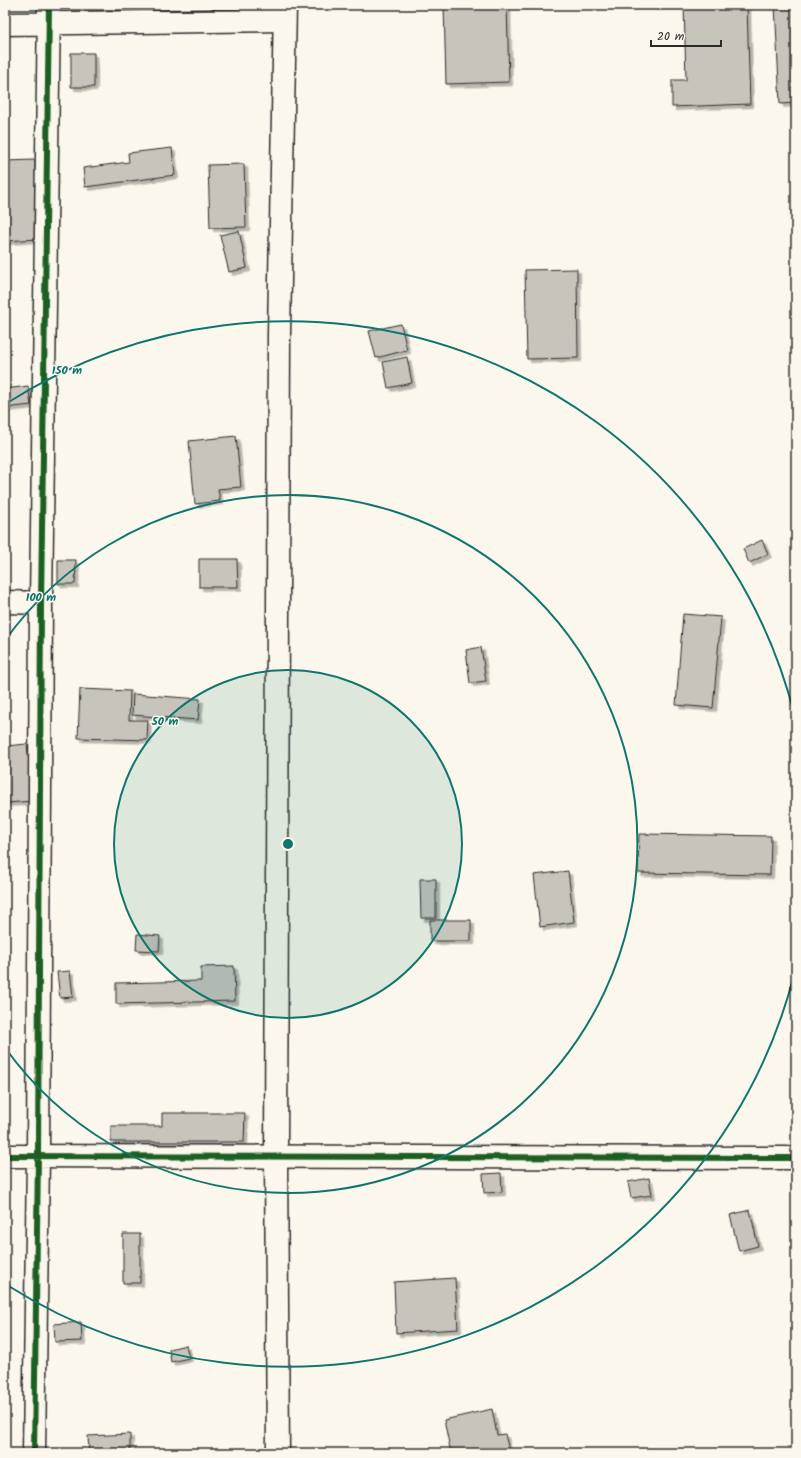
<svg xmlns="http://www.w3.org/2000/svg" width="801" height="1458" font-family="Kalam,sans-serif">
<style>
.building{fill:#c7c4bc;stroke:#2b2b2b;filter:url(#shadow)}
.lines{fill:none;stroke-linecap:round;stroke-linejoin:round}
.minor-casing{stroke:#2b2b2b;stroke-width:25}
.major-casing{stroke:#2b2b2b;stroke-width:25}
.minor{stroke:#fbf7ec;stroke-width:22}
.major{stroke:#fbf7ec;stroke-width:22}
.cycleway-casing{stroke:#fbf7ec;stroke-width:8}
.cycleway{stroke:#1b5e20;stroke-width:6}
.ring{fill:none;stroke:#0f766e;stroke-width:2}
.centre{fill:#0f766e;stroke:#fbf7ec;stroke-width:2}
.ring-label{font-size:12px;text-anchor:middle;font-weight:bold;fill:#0f766e;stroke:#fbf7ec;stroke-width:3;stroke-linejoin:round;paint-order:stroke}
</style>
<defs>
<filter id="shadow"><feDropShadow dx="3.5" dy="3.5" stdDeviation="0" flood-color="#0004"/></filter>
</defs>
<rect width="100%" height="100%" fill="#fbf7ec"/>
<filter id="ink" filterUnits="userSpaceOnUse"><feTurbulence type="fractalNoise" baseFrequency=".025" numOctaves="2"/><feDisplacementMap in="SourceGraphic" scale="8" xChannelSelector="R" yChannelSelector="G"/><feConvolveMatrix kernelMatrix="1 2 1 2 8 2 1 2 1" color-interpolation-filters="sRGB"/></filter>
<g filter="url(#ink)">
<path class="building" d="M444,5H507L509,82L446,84Z
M684,5H747L750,104L672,107V80H686Z
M775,5H796V103L780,104Z
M71,53H94V87H71Z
M172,148L175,175L85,187L83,168L129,162L128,153Z
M35,160L38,239L5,241V161Z
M244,164L246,227L210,228L208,165Z
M239,231L247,268L229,272L220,235Z
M577,269L578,358L527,359L525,270Z
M401,324L407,350L376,358L369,331Z
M407,357L412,383L388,388L383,362Z
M28,386L31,405L5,408V389Z
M236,436L241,487L218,489L220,501L195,504L189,441Z
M762,540L768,554L749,563L743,549Z
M199,559H237L238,587H199Z
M58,560H76L75,584H58Z
M683,614L721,617L713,708L676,705Z
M481,647L486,681L470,683L466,650Z
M80,689L130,691L129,720H148L147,740L78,738Z
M133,694L200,699L198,720L132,715Z
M27,744L33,801L6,803L5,746Z
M639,834L771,836L770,875L638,873Z
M568,871L574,922L540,927L534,875Z
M420,879H436V918H421Z
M430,920H471V941H430Z
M137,934L160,936L159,951L136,950Z
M234,966L235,1001L116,1004V983L201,981V967Z
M70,971L73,997L60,998L57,972Z
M162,1113H245L244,1142H111V1126H162Z
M501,1173L502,1192L484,1193L483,1174Z
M649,1178L652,1195L631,1198L628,1182Z
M750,1210L758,1246L739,1251L730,1215Z
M123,1234H140V1283H123Z
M455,1278L458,1329L396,1333L394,1282Z
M81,1322L82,1341L55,1342L54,1324Z
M186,1345L189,1358L171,1362L169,1349Z
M492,1409L497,1435L505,1434L509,1451L497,1453H451L444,1420Z
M130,1434V1452L89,1453L88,1436Z"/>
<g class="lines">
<g class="minor-casing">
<path id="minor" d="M5,24L284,20
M5,602L41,603
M5,1156L796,1158
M34,1453L38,1157L41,603L49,5"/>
</g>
<g class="major-casing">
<path id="major" d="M278,1453L276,1158L279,334L285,5"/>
</g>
<use href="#minor" class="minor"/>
<use href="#major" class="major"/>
<g class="cycleway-casing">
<path id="cycleway" d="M5,1156L796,1158
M34,1453L38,1157L41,603L49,5"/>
</g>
<use href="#cycleway" class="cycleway"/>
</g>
</g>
<circle cx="288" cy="844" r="174" fill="#0f766e" fill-opacity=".12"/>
<g class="ring">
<circle cx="288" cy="844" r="174"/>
<path d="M6 639A349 349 0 1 1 6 1049"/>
<path d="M795 971A523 523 0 0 1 7 1285M7 403A523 523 0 0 1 795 717"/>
</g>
<circle cx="288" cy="844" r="6" class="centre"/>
<g class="ring-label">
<text x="67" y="374">150 m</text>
<text x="41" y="601">100 m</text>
<text x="165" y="725">50 m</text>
</g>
<rect width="801" height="1458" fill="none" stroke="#fbf7ec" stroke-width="20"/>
<rect x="10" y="10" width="781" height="1438" fill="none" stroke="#2b2b2b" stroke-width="1.5" filter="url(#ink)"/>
<path d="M651 40v6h70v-6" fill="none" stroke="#2b2b2b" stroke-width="2"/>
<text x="657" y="40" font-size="12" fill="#2b2b2b" stroke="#fbf7ec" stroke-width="3" paint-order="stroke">20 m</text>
</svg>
